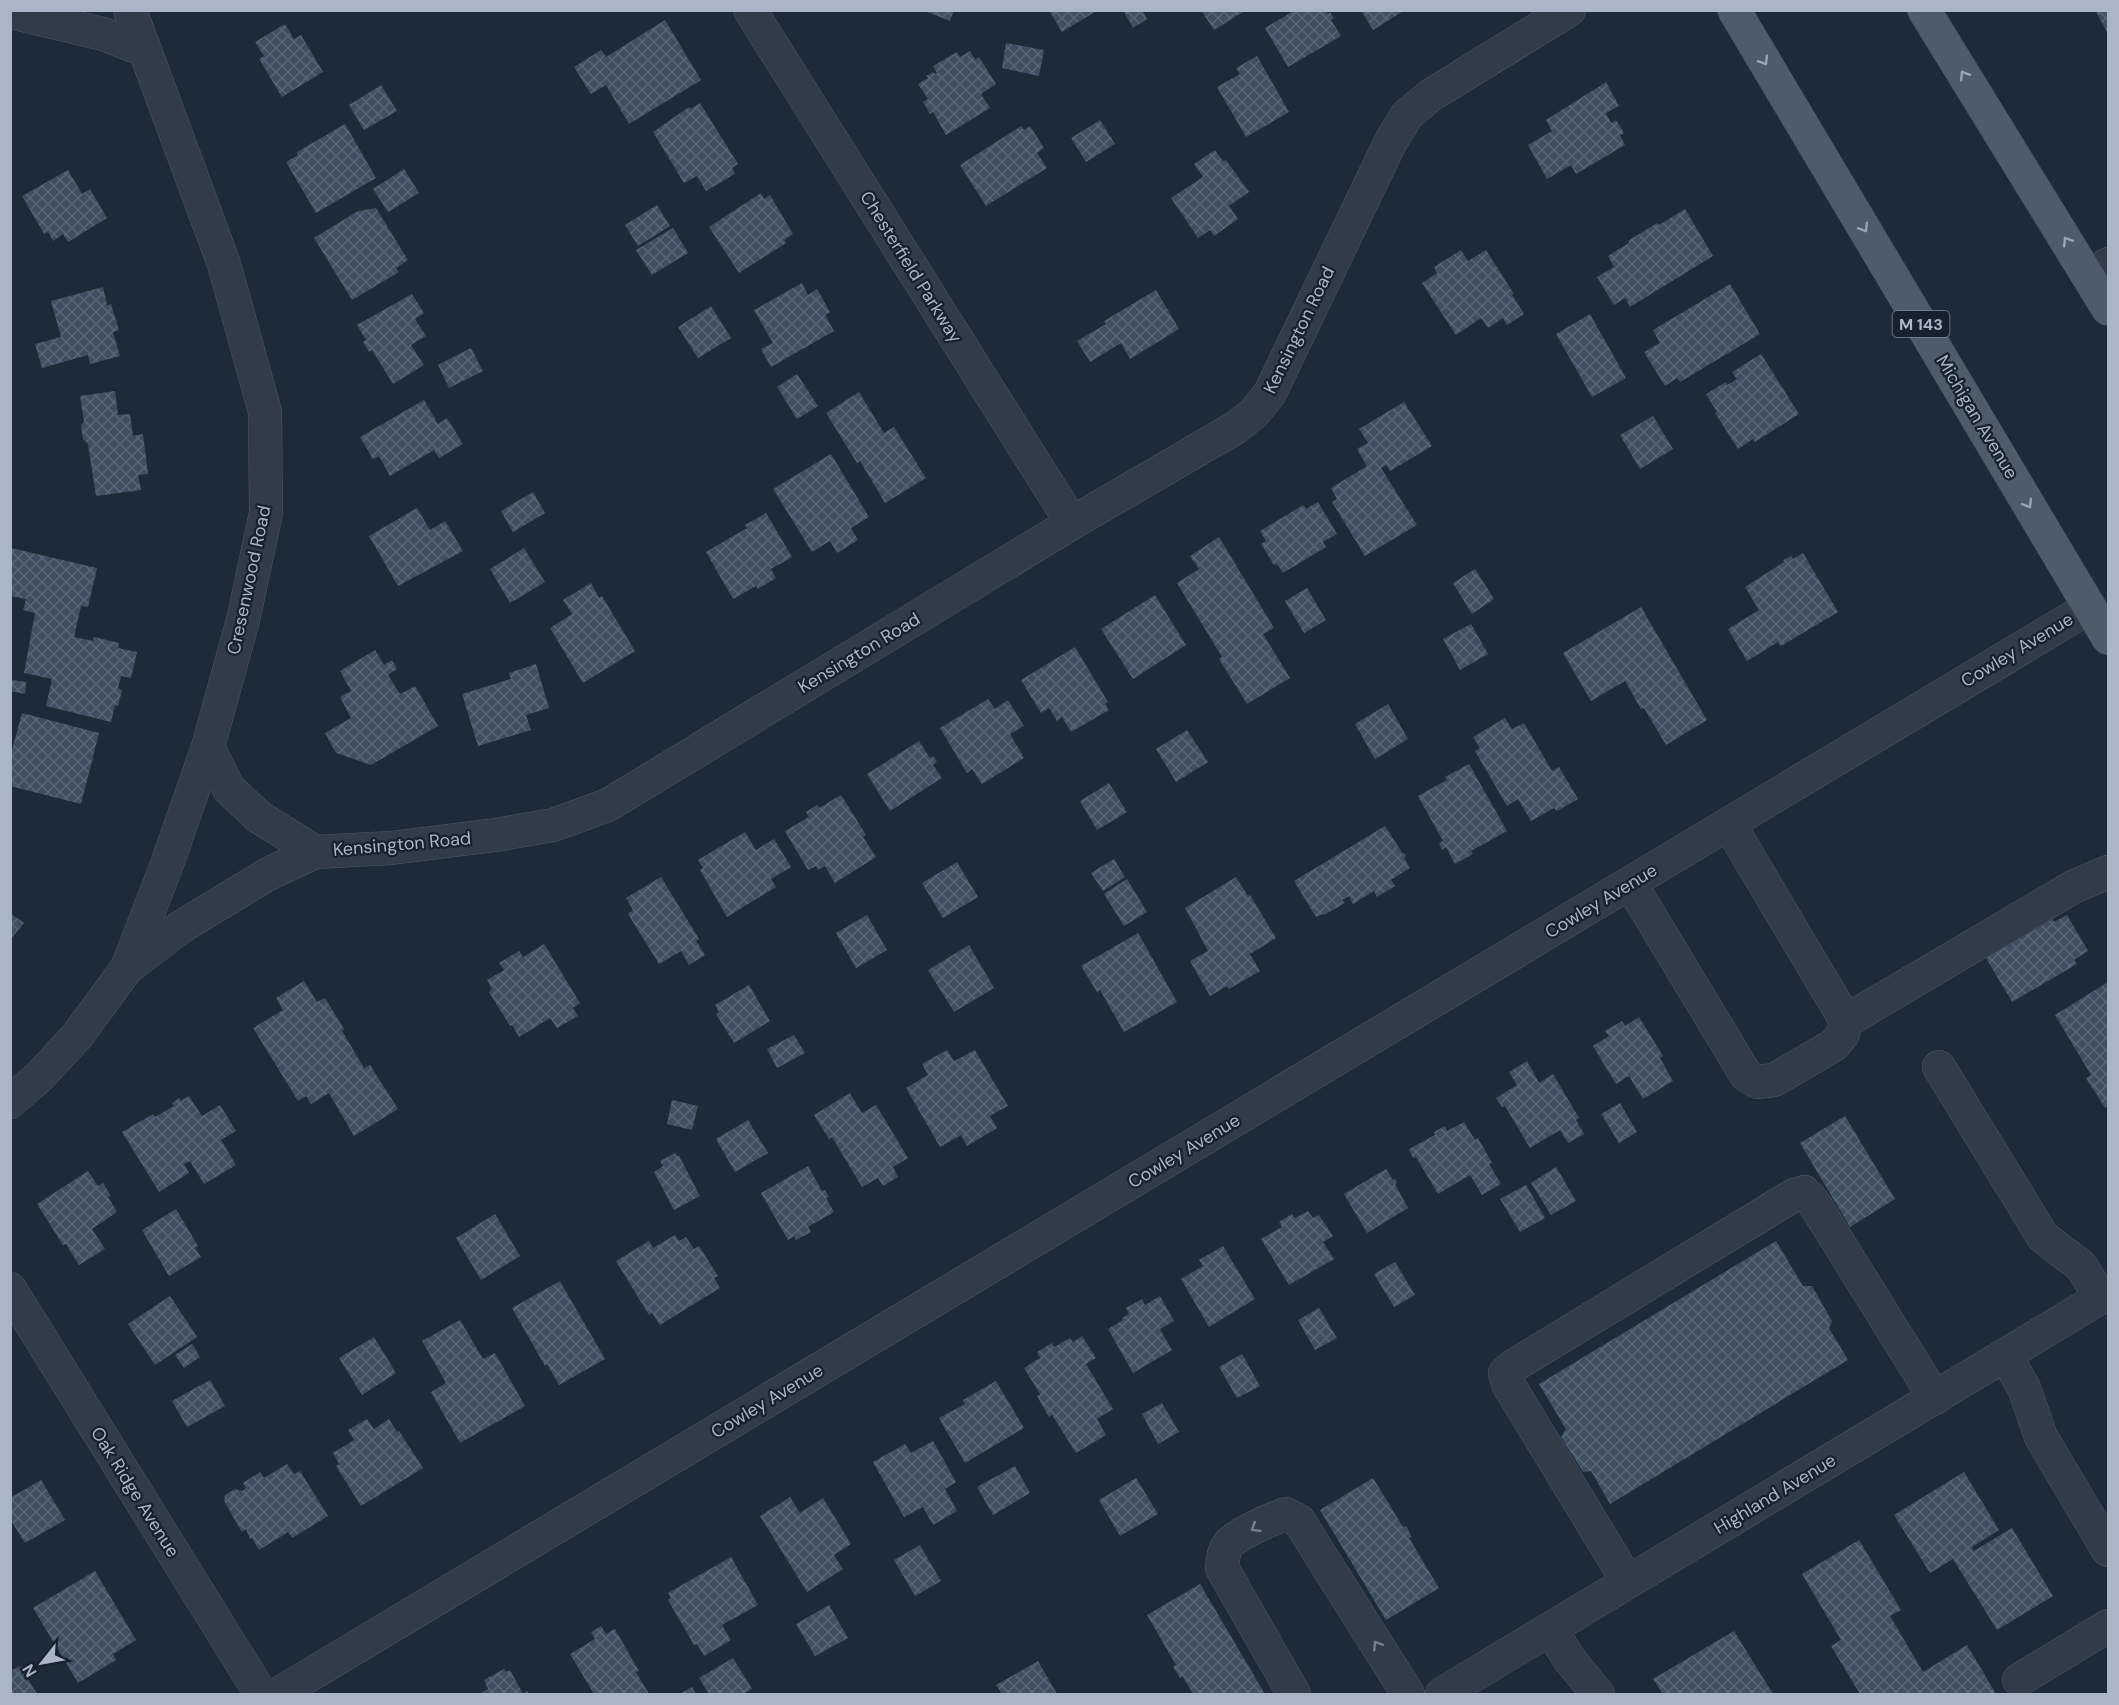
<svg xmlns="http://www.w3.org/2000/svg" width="2119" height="1705" font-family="'DM Sans',sans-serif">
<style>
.building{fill:url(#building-cross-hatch)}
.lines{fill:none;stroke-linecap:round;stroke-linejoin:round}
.minor-casing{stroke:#4e5967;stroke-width:34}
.major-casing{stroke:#3a4552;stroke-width:34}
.minor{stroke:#313c48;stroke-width:33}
.major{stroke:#4e5b69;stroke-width:33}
.oneway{stroke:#98a4b3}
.oneway2{stroke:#747f8d}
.labels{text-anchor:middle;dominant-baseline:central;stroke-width:4.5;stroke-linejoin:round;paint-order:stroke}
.shield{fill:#17212d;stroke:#7e8998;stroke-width:1.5}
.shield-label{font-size:16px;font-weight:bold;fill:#aab6c6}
.street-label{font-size:18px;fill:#aab6c6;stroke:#17212d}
</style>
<defs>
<pattern id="building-cross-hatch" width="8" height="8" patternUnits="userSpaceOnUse" patternTransform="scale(1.5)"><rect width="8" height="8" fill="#3f4f61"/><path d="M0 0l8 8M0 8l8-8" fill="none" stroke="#586676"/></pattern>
</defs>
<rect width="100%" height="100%" fill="#1d2a38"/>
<path class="building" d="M922,10H954L950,21Z
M1049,10H1098L1062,32Z
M1123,10H1142L1147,19L1133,28Z
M1201,10H1246L1214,30Z
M1295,10H1326L1328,14L1330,12L1334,18L1331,20L1341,36L1288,67L1265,28Z
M1361,10H1405L1373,30Z
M2095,10H2108V34Z
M665,20L701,80L629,124L606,85L591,94L574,67L601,50L606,57Z
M285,24L294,39L301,35L323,72L282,97L259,59L264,56L255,42Z
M1006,43L1044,50L1039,76L1002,68Z
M970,51L975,60L979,57L996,84L981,94L990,108L946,135L933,112L930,114L923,102L928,99L918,84L928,78L926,76L933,72L935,74L937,73L933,66L957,52L960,57Z
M1257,56L1289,112L1246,137L1217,87L1240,74L1236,68Z
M1606,82L1619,106L1606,113L1611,123L1616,120L1624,133L1620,135L1625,145L1576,174L1571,165L1547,179L1528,145L1552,131L1546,120Z
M381,85L397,111L364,130L349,105Z
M700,103L738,164L732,168L735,174L706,191L697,176L684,183L653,132L689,107L691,109Z
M1100,120L1115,144L1086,162L1071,138Z
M345,124L376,178L316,213L286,162L298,155L297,152Z
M1021,126L1024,130L1030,126L1044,148L1037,153L1047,168L986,206L960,165Z
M1215,150L1223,161L1226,160L1249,192L1229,206L1238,219L1214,236L1210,230L1198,238L1171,198L1203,177L1194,164Z
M404,169L419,193L388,212L373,189Z
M68,170L82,194L90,189L107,218L68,242L63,234L53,241L48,232L44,234L22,196Z
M761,193L764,199L770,195L793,234L784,240L786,243L739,273L709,227Z
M657,205L670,226L638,246L625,225Z
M376,208L408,260L396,268L399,272L352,300L314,238L358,211Z
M1685,209L1713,256L1630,307L1625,298L1614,305L1597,277L1614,267L1608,256L1629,243L1628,241L1657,223L1659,225Z
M673,228L688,253L652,275L636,250Z
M1461,250L1468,261L1486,250L1514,294L1512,295L1524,314L1507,325L1503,318L1488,328L1481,318L1456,335L1422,283L1437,273L1434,267Z
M802,283L808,295L817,289L830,312L825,315L834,331L771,367L761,349L773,343L754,310Z
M1730,284L1760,334L1680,382L1677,378L1665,386L1644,352L1660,343L1653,330Z
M103,287L107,305L111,304L119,330L113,332L120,356L90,364L88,355L42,368L35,344L61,337L51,301Z
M1156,290L1179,329L1130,359L1121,343L1090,362L1077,341L1106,324L1104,321Z
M412,294L424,313L415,319L426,336L411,345L424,365L393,384L372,350L369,352L363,342L366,340L357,325Z
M711,306L731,338L698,358L678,327Z
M1590,314L1626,378L1592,397L1556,334Z
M471,348L483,371L449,388L438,365Z
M1761,354L1799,414L1755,442L1753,439L1738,449L1715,413L1717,412L1706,394L1726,382L1727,385L1737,379L1732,372Z
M797,374L818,406L797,419L777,387Z
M115,391L118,415L130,414L133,436L143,434L148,474L138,475L141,490L96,496L88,444L83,439L81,426L84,421L80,396Z
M859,392L884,433L894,427L926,478L885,503L860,461L857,463L826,413Z
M424,400L438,424L447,418L463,444L439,458L434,450L390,476L379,456L373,459L360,437Z
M1404,402L1432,446L1390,471L1386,465L1381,468L1417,525L1365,556L1332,502L1337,499L1331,488L1367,466L1357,449L1368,443L1359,429Z
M1653,416L1673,449L1640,469L1620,435Z
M831,454L869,517L851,528L858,540L837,553L830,541L812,552L773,489Z
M533,492L545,513L513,532L501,511Z
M1318,502L1337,534L1323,542L1326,547L1283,573L1277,564L1274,565L1261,544L1266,541L1260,531L1303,505L1306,509Z
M417,508L430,530L445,521L463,551L398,586L369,536Z
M766,513L792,557L771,569L776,578L758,589L756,586L733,599L706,552L747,528L745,525Z
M1219,537L1274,628L1263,634L1290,678L1247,704L1219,659L1222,657L1177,583L1199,569L1190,556Z
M11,548L97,568L88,607L81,606L74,637L93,641L94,637L119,643L118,648L137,652L131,678L121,676L118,688L122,690L118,706L115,705L111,722L46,706L52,679L24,673L35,613L23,610L26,599L10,596Z
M524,548L545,582L510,603L490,569Z
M1803,553L1838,612L1781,646L1778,642L1747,661L1728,629L1759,610L1745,587L1784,562L1783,560L1791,556L1793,559Z
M1475,569L1494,599L1472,614L1453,583Z
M591,583L599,598L602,596L635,651L583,683L550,628L572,614L563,600Z
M1307,588L1326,620L1304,633L1285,601Z
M1155,595L1186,645L1133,679L1101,629Z
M1641,607L1707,720L1666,745L1644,708L1641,709L1625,681L1591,701L1563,653Z
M1471,624L1488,654L1460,670L1443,639Z
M1075,647L1108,702L1105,704L1109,710L1071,732L1062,717L1057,721L1049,708L1041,713L1021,680Z
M375,650L384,665L392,660L397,669L388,675L400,694L415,686L438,726L371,765L336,753L325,733L351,718L340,697L351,691L340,671Z
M536,664L549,708L526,715L531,730L478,746L462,694L511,679L509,673Z
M12,680L26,682L25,694L10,691Z
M988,699L995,709L1008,700L1024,726L1010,734L1024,758L982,784L972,769L967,773L940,728Z
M1388,704L1408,739L1375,759L1355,724Z
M22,713L99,733L81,804L10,786V757Z
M1505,718L1512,729L1524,723L1552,771L1559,767L1578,799L1557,811L1554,808L1531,821L1518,799L1507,806L1475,751L1480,748L1473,737Z
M1187,730L1208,762L1176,782L1156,749Z
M919,741L930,758L933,756L937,762L933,765L942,778L890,811L867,774Z
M1469,764L1507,831L1471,851L1473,854L1455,864L1446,847L1442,850L1439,843L1443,841L1418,796L1447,780L1445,777Z
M1109,783L1127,812L1097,830L1080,801Z
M841,795L866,835L863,837L876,857L835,883L825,866L818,870L816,866L808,870L785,831L809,817L806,812L817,805L819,808Z
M1385,826L1403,854L1404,853L1406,856L1404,858L1410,868L1391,880L1395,886L1377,897L1374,891L1353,904L1349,896L1342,900L1345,903L1324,915L1323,914L1316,917L1294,881Z
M745,832L756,850L774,839L791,867L771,879L776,887L727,917L700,870L703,868L698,860Z
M1114,859L1125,877L1103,891L1091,873Z
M957,862L978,897L943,918L922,883Z
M661,877L699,939L696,941L705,955L689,965L681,951L659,964L628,914L633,910L626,898Z
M1236,877L1248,896L1250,895L1276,938L1250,954L1260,971L1229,989L1227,986L1210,996L1190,961L1208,951L1185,908Z
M1127,879L1147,912L1124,926L1104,894Z
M10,913L24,923L10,940Z
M867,915L887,950L856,968L836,933Z
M2067,915L2088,951L2074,960L2077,964L2012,1002L1986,958L2053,919L2054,922Z
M1138,933L1177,1002L1124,1032L1100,990L1097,992L1081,966Z
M544,944L580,1003L573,1008L578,1016L557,1028L550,1018L519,1037L512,1025L510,1026L489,992L492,989L487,980L504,970L499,963L519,951L523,957Z
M969,945L994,988L954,1012L928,970Z
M304,981L317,1002L325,998L344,1029L342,1031L364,1068L370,1065L398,1109L354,1136L329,1093L311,1104L306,1096L298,1101L253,1028L283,1010L276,998Z
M2108,982V1106L2105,1108L2086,1078L2091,1075L2055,1015Z
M749,985L770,1021L734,1043L716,1014L719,1012L715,1005Z
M1639,1017L1663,1056L1660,1058L1673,1081L1643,1099L1629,1076L1616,1084L1593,1046L1609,1036L1605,1031L1622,1021L1625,1026Z
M794,1035L805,1053L777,1068L767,1049Z
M947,1050L954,1061L975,1050L1008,1106L990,1116L997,1128L967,1146L961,1135L940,1147L906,1088L928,1075L922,1064Z
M1527,1061L1539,1083L1553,1074L1579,1118L1576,1120L1584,1134L1568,1143L1560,1130L1530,1148L1505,1106L1502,1107L1496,1098L1517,1085L1509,1072Z
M850,1093L862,1113L876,1105L908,1158L893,1167L898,1177L883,1186L878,1178L862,1187L832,1137L829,1139L814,1115Z
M189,1096L202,1116L220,1105L236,1131L221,1140L236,1165L204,1184L190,1161L184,1164L189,1173L159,1192L122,1132L153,1114L155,1117L174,1106L172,1103L179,1098L181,1101Z
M672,1100L698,1106L692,1130L667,1124Z
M1620,1103L1637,1132L1619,1143L1601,1114Z
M1845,1116L1895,1199L1850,1227L1800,1143Z
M748,1120L768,1153L735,1172L716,1139Z
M1464,1122L1475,1140L1478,1138L1492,1163L1489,1164L1501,1184L1482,1195L1470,1175L1438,1194L1416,1157L1413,1158L1409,1149L1435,1135L1434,1132L1445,1126L1447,1131Z
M675,1153L677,1156H679L700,1196L674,1210L654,1172L663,1166L660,1161Z
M808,1166L822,1191L825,1190L829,1197L826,1198L834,1212L808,1227L811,1232L796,1240L794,1236L788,1240L761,1193Z
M1556,1167L1576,1201L1551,1215L1531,1183Z
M1386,1169L1393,1180L1395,1179L1397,1183L1395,1184L1408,1208L1367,1233L1344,1194Z
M88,1171L98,1186L103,1183L111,1196L108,1197L117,1212L92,1229L105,1249L79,1265L66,1244L63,1245L37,1204Z
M1526,1185L1545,1218L1520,1232L1500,1199Z
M176,1209L198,1246L195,1248L201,1257L169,1276L142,1230Z
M1308,1211L1313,1218L1319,1215L1333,1236L1323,1242L1334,1259L1289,1285L1261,1239L1282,1227L1279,1222L1292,1214L1295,1218Z
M495,1214L520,1256L481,1280L456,1238Z
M675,1235L679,1241L686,1237L694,1249L699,1246L718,1276L714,1278L720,1288L660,1325L652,1313L649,1315L616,1261L649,1241L653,1248Z
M1776,1241L1803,1286H1812L1832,1321L1829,1328L1848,1360L1610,1504L1591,1471L1583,1472L1561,1437L1566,1429L1539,1384Z
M1223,1246L1255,1299L1209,1327L1181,1279L1203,1266L1199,1260Z
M1395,1262L1415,1295L1394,1307L1374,1274Z
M560,1281L605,1359L559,1385L547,1364L545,1366L512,1308Z
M170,1296L197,1337L155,1365L128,1324Z
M1160,1296L1174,1321L1160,1329L1172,1350L1133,1373L1108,1329L1123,1320L1122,1318L1129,1314L1126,1308L1142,1299L1145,1305Z
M1319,1308L1337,1338L1315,1350L1298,1320Z
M460,1320L483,1359L495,1353L525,1406L460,1443L431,1392L446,1383L422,1341Z
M1082,1336L1096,1358L1086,1364L1113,1409L1097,1419L1106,1435L1076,1453L1052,1415L1049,1417L1037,1396L1040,1394L1024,1368L1040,1358L1037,1352L1052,1343L1054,1347L1070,1338L1073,1342Z
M374,1337L396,1373L362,1395L339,1358Z
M192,1344L200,1357L184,1368L175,1355Z
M1242,1354L1260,1386L1237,1398L1219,1367Z
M210,1380L225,1406L187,1427L172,1401Z
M996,1381L1024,1428L965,1463L939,1418L965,1404L963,1400Z
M1162,1403L1179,1432L1158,1444L1142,1414Z
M367,1419L374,1429L389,1419L397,1432L399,1431L423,1468L361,1506L336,1466L339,1464L333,1453L354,1440L348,1430Z
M933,1441L956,1482L945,1489L957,1511L933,1525L923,1507L904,1517L873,1462L905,1444L911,1453Z
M287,1464L294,1474L300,1471L328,1516L292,1538L288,1532L259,1550L252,1538L250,1539L246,1529L242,1532L224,1501L225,1495L235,1489L242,1491L246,1488L243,1483L260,1472L264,1478Z
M1015,1466L1030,1493L993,1515L977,1487Z
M1964,1472L1999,1530L1972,1547L1974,1551L2012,1528L2053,1596L1997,1630L1953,1559L1930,1573L1894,1515Z
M1136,1478L1158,1514L1120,1536L1099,1500Z
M1373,1478L1403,1527L1406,1526L1412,1537L1409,1538L1439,1588L1386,1620L1320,1510Z
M41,1480L65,1520L25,1543L10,1519V1498Z
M790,1497L800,1513L823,1498L851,1544L834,1555L843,1569L807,1592L760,1516Z
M1859,1540L1901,1610L1890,1616L1923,1672L1967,1645L1996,1694H1860L1831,1646L1841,1640L1802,1574Z
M920,1545L941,1581L915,1596L894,1560Z
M731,1557L758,1605L722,1625L731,1640L704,1656L697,1644L694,1645L668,1600L671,1598L668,1593Z
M95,1571L136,1640L113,1654L116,1660L78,1683L33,1608Z
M1200,1584L1265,1694H1193L1183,1677L1180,1678L1173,1667L1176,1665L1147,1615Z
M829,1605L848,1638L815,1656L796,1624Z
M601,1626L606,1634L615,1629L639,1671L636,1672L649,1694H594L570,1654L595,1639L591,1632Z
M1734,1631L1773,1694H1663L1653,1679Z
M733,1658L752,1689L743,1694H709L699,1678Z
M1038,1661L1057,1694H1002L996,1685Z
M20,1666L37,1694H10V1671Z
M504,1669L506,1672L510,1670L523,1694L527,1691L529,1694H479L488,1689L484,1680Z
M692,1687L696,1694H680Z"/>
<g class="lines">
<g class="minor-casing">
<path id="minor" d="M750,10L1072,523
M10,12L103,34L144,50
M2089,276L2108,264
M208,747L229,789L259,817L315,852
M1729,824L1846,1021
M1630,883L1746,1075L1757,1082L1774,1080L1834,1045L1843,1034L1846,1021L2073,887L2108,872
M127,968L167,864L208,747L243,620L266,513L265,412L224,264L130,10
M1939,1067L2043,1237L2081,1266L2101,1298
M10,1102L40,1076L77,1036L127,968L181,927L268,874L315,852L391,848L495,835L553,825L608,805L1072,523L1235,428L1254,413L1270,393L1391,141L1407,115L1431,95L1569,10
M10,1289L261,1694
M2005,1355L2024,1388L2041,1437L2108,1550
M1628,1582L1508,1384L1505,1373L1513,1366L1794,1195L1804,1192L1812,1200L1935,1398
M1551,1629L1569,1659L1598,1694
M2019,1680L2108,1626
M278,1694L2090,607
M1294,1694L1222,1568C1223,1560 1223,1552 1228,1545C1236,1534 1272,1519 1286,1514L1299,1521L1408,1694
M1442,1694L2108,1293"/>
</g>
<g class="major-casing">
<path id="major" d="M1734,10L2108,638
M1924,10L2108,309"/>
</g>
<use href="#minor" class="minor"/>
<use href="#major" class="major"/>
</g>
<defs><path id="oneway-chevron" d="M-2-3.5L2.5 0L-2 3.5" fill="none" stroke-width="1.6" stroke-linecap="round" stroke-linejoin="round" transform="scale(1.5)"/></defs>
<g class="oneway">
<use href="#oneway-chevron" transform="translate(1764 61) rotate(59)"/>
<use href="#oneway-chevron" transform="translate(1964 75) rotate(-122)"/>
<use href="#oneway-chevron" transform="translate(1864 228) rotate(59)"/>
<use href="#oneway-chevron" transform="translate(2067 241) rotate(-122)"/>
<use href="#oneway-chevron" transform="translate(2028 504) rotate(59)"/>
</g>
<g class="oneway2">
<use href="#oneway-chevron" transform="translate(1255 1528) rotate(149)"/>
<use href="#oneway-chevron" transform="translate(1377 1645) rotate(-122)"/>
</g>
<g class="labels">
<rect class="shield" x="1892.5" y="311" width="57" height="26" rx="4.5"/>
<g class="shield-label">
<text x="1921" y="324">M 143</text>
</g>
<g class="street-label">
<text transform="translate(911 267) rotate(58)">Chesterfield Parkway</text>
<text transform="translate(1299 330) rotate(-64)">Kensington Road</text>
<text transform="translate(1977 417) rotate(59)">Michigan Avenue</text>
<text transform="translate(249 580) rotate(-78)">Cresenwood Road</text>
<text transform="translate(2017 650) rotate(-31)">Cowley Avenue</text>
<text transform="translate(859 653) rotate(-31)">Kensington Road</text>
<text transform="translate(402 844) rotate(-5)">Kensington Road</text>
<text transform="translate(1601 901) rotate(-31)">Cowley Avenue</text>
<text transform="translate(1184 1151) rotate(-31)">Cowley Avenue</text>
<text transform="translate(767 1401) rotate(-31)">Cowley Avenue</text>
<text transform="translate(135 1492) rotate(58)">Oak Ridge Avenue</text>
<text transform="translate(1775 1494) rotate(-31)">Highland Avenue</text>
</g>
</g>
<rect width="2119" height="1705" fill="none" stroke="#aab6c6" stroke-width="24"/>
<g transform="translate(42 1663) rotate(239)" stroke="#17212d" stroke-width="4.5" paint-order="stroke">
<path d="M0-4.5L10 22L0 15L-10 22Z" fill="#aab6c6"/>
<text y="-9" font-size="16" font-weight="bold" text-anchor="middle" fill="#aab6c6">N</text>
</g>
</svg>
